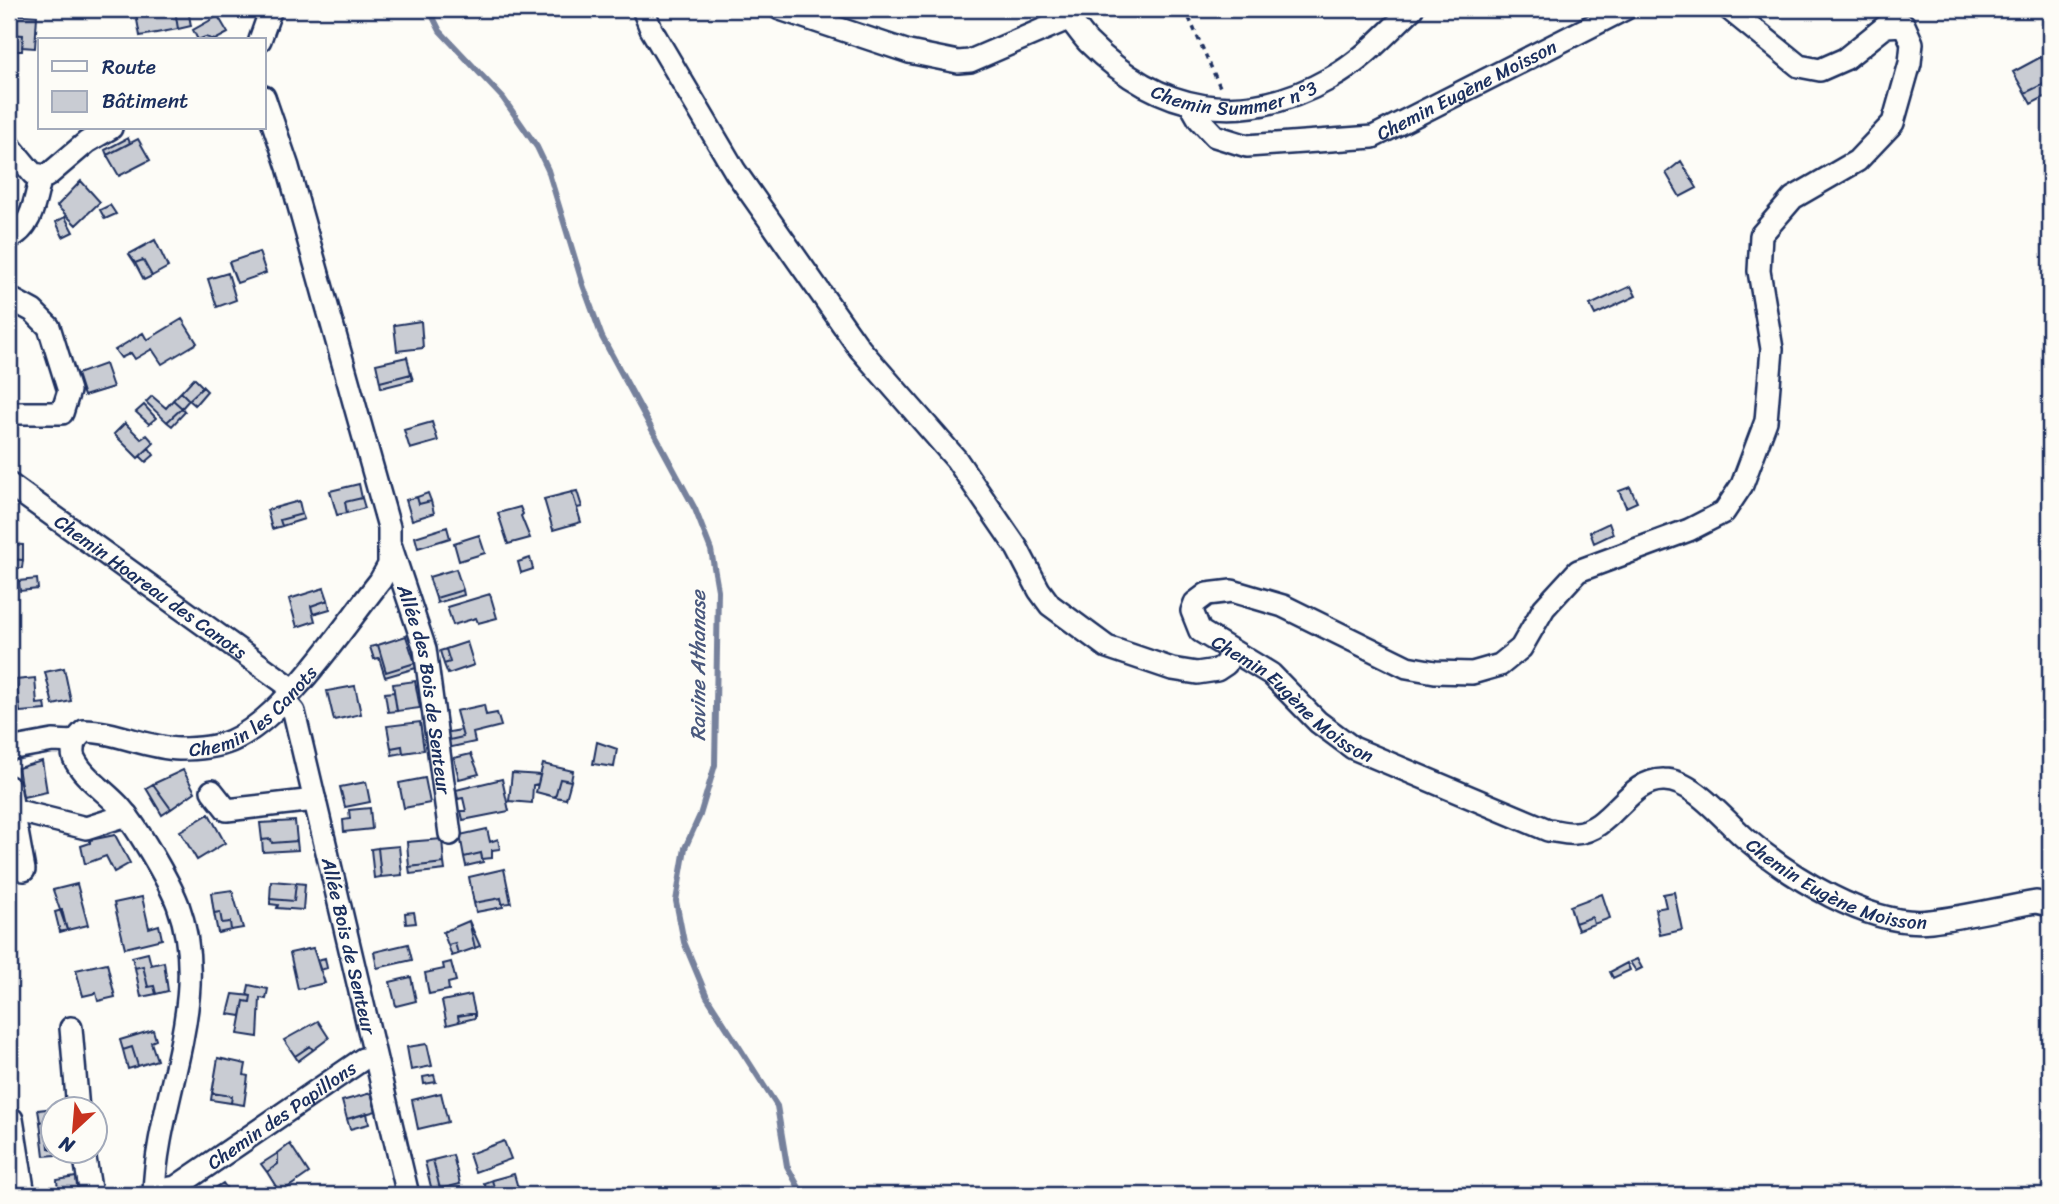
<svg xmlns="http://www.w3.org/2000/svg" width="2059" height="1204" font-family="Sriracha,sans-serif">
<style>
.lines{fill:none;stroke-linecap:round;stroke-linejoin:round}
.stream{stroke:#76819c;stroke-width:6}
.building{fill:#c9ccd3;stroke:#1b2f5e;stroke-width:2}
.minor-casing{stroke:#1b2f5e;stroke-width:26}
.path{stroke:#1b2f5e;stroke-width:3.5;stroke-dasharray:5 5;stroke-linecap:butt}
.minor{stroke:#fdfcf7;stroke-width:21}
.labels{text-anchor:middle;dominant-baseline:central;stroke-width:5;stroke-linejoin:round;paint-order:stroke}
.street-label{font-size:19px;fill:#1b2f5e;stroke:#fdfcf7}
.water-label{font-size:21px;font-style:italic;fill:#49587d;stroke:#fdfcf7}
</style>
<rect width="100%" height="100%" fill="#fdfcf7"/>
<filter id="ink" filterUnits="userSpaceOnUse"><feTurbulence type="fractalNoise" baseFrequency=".0143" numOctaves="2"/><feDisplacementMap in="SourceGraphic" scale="14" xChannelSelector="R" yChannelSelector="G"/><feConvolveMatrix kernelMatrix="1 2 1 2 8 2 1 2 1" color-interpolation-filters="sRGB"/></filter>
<g filter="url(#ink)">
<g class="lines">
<path class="stream" d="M429,9L440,31L503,98L537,147L548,170L583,285L602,337L695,509L711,550L718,590L715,765L700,815L685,848L676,901L684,942L707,997L777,1106L787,1166L803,1195"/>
</g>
<path class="building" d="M135,9H184L175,10L178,29L140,36Z
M188,9L191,26L178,29L175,10Z
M9,14L37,16L35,48L22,47L23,35L9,34Z
M218,16L228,33L215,40L205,37L198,40L193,30Z
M9,34L23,35L22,51H9Z
M2041,57L2050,81L2025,93L2013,72Z
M2045,83L2050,94L2031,104L2025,93Z
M128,138L130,143L107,155L105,150Z
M138,139L150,160L119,176L107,155Z
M1681,161L1697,188L1680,197L1666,173Z
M81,181L100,202L76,225L57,206Z
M110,205L116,214L105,219L100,210Z
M65,217L73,232L63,237L56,222Z
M155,240L168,267L152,276L143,260L135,263L129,254Z
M259,252L266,273L237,283L229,262Z
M143,260L152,276L144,280L135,263Z
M228,273L236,300L217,307L208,279Z
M1631,286L1636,296L1595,315L1590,305Z
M182,319L197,343L162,364L152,349L135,359L131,353L121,358L115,350L143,333L147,340Z
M421,321L423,348L397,351L394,325Z
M407,357L411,374L380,382L376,364Z
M105,364L113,387L84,396L77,374Z
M411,374L413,380L381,388L380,382Z
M194,378L203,387L189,400L181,392Z
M203,387L207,391L195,405L189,400Z
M181,392L189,400L182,408L173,400Z
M152,396L166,408L173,400L182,408L167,422L146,402Z
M144,405L156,418L149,424L136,412Z
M182,408L185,412L172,426L167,422Z
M432,422L438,441L410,449L404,430Z
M125,423L141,439L147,435L154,443L138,458L114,434Z
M149,448L154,455L146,462L140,456Z
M359,484L362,498L345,502L347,513L337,515L330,491Z
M1630,487L1637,502L1626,507L1619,491Z
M577,491L582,507L577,508L572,492Z
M572,492L581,522L553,530L544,499Z
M428,493L431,501L419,504L417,497Z
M417,497L419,504L431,501L434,513L412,520L406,500Z
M362,498L365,508L347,513L345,502Z
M299,501L302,514L280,520L282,526L272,529L267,510Z
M520,507L523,514L521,516L530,538L508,544L498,513Z
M302,514L304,519L282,526L280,520Z
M1609,523L1613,534L1594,543L1590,532Z
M447,527L450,538L418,548L415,537Z
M479,535L485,553L459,561L454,543Z
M9,544L23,545V560L9,559Z
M530,558L533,569L521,573L518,562Z
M9,559L23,560L22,568H9Z
M456,569L463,590L436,598L429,577Z
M37,579L38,589L20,591L19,581Z
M324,588L328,600L311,606L315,621L297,627L289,599Z
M463,590L464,595L437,603L436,598Z
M490,594L497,618L478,623L476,618L453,625L447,607Z
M328,600L330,609L313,614L311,606Z
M406,636L415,663L386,672L378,645Z
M467,642L474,665L448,674L444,664L450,662L446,649Z
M378,645L386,672L415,663L416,668L385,677L379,658L374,659L370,647Z
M446,649L450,662L444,664L440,651Z
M64,668L71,701L53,705L45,672Z
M35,678L37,704L45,703L46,710L20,712L16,680Z
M415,681L420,708L397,711L393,684Z
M355,686L361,714L334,720L327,691Z
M394,692L397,711L388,712L385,693Z
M484,705L486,715L497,713L501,726L473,733L475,742L447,748L445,741L463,737L456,711Z
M420,722L424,750L403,753L402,746L391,748L387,726Z
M461,730L463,737L445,741L444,733Z
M597,742L617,749L614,767L593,764Z
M402,746L403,753L392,755L391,748Z
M471,754L479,774L459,779L454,758Z
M42,761L47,792L23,797L18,768Z
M543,764L573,771L571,781L560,779L555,797L536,792Z
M183,770L195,792L171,809L153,784Z
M512,773L540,775L538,784L533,785L532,803L509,801Z
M425,778L430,803L404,808L399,783Z
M502,779L509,811L463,820L461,811H466L463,798L458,799L456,790Z
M560,779L571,781L566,799L555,797Z
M366,782L370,802L345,807L340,787Z
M153,784L171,809L162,815L146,788Z
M370,808L372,829L344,832L343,820L350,819L349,810Z
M209,814L225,843L197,860L180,831Z
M295,821L297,841L272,843L271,839L262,840L260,823Z
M487,829L490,842L498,839L500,849L492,850V858L482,859L481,853L464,857L460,835Z
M115,835L130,863L114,872L106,856L85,864L81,846L90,843V840Z
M271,839L272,843L297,841L298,850L263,852L262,840Z
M442,839L444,863L409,867L407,842Z
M399,846L402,875L381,877L378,848Z
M378,848L381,877L374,878L371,849Z
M481,853L483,862L466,866L464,857Z
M444,863L445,870L410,874L409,867Z
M504,869L511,903L502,904L501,898L474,903L469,877Z
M271,881L296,883L294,901L270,899Z
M296,883L305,884L303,910L277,908L278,905L270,904V899L294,901Z
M77,884L88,925L67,930L53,890Z
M232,890L243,928L231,930L230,922L222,923L220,912L214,913L211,893Z
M1674,892L1682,930L1660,935L1655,909L1666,907L1663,894Z
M1602,894L1610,918L1594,924L1592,917L1575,923L1570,906Z
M142,897L149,928L159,925L162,939L125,948L114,903Z
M501,898L503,907L476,912L474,903Z
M62,910L67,930L60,932L55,912Z
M220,912L222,923L230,922L231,930L218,933L214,913Z
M414,912L416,923L406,924L405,913Z
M1592,917L1594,924L1578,930L1575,923Z
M469,921L480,946L475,948Z
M469,921L475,948L458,954L455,943L448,945L443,932Z
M455,943L458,954L452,956L448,945Z
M408,944L412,960L377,968L374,952Z
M313,948L325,983L298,989L290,953Z
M148,953L151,965L164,962L168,991L156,994L154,986L148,987L143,966L135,968L132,957Z
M325,958L327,968L320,970L317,960Z
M1637,959L1642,968L1636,971L1630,962Z
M451,962L456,981L448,983L449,990L429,994L425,973L444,969L443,964Z
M107,963L115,997L98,1001L96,993L83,996L76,970Z
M1627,963L1630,970L1613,978L1610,972Z
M143,966L148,987L154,986L156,994L141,997L135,968Z
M411,977L416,1001L396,1006L390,982Z
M249,985L268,989L266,999L260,998L258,1037L238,1034L244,1001L250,1002L251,996L247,995Z
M233,994L251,996L250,1002L244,1001L241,1016L228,1014Z
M471,995L475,1013L458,1016L459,1022L447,1025L442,1001Z
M475,1013V1018L459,1022L458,1016Z
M318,1021L329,1038L313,1050L310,1046L295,1056L284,1040Z
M153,1030L156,1040L151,1042L157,1060L138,1066L132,1047L123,1050L120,1040Z
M427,1044L432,1066L411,1070L407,1047Z
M310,1046L313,1050L298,1061L295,1056Z
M132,1047L138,1066L128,1069L123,1050Z
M218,1058L246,1064L244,1075L248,1076L244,1105L231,1103L232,1096L212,1093Z
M434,1075L436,1082L424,1084L423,1077Z
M212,1093L232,1096L231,1103L211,1100Z
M371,1093L376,1111L347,1119L342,1101Z
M441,1093L448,1122L418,1129L412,1100Z
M65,1107L52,1110V1148H49L47,1121L40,1122L38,1110Z
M367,1113L369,1124L350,1129L347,1119Z
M47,1121L49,1148L69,1154L44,1156L40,1122Z
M504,1141L511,1159L475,1172L469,1154Z
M290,1144L309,1173L280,1193L267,1172L278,1164V1153Z
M278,1153V1164L267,1172L261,1164Z
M453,1155L460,1184L440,1189L433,1160Z
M433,1160L440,1189L432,1191L425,1162Z
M514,1174L520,1195H496L492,1180Z
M76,1177L78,1195H51L50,1192L58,1191L57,1180Z
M492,1180L496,1195H489L484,1183Z
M223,1183L230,1193L237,1188L242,1195H204Z
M579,1189L580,1195H561L560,1190Z"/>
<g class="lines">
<g class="minor-casing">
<g id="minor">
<path d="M643,9L651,29L735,171L860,349L956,459L1017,548L1039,590L1050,605L1107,647L1172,669L1197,673L1217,670L1226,664L1230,650"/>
<path d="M780,9L909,52L958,62L970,61L1070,18"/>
<path id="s1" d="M1061,9C1071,19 1079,32 1088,42C1160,114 1243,128 1331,78C1361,62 1388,32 1412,9"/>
<path id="s2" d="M1729,9L1799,66L1820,70L1845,59L1886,26L1904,25L1912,43L1910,63L1893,123L1857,161L1793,198L1761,235L1759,271L1772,349L1766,421L1742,485L1724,512L1689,530L1578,571L1544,608L1521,648L1500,665L1472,673L1435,672L1407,667L1283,606L1232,591L1207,594L1195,603L1192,611L1200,631L1271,674L1318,722L1353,748L1548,830C1557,831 1567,834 1575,833C1612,831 1627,779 1664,780C1693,780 1724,820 1745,838C1789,876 1870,928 1931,921C1966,917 2001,908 2036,902L2050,905"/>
<path d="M260,40L271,9"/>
<path id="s3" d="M1191,105L1199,119L1215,136L1247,146L1373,137L1625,9"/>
<path d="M9,145L33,174L47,176L87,142L111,128"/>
<path d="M9,238C33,228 35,198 41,176"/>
<path d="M9,298L33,311L49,327L69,391L62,413H9"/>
<path id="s4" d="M9,484L293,689"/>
<path id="s5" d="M391,547L425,649L450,834"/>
<path id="s6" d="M284,700L294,712L408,1195"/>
<path d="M9,749L53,741L74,742"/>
<path d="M9,787L24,870"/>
<path d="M212,791L227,810L315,800"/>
<path d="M14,810L86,828L127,815"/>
<path d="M71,1028L78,1110"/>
<path d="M12,1119L24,1195"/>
<path d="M84,1152L91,1195"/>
<path id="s7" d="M154,1191L176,1187L363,1059L373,1057"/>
<path id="s8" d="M154,1195C156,1099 213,1001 178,905C169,881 135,823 118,805C104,790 82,776 74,758C72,753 73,747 74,742L84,731C116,731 146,748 179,749C197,749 214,748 231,741C284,718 343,627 380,581L389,565V527L288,167L264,97"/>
</g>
</g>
<path class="path" d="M1185,9L1220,87"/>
<use href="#minor" class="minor"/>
</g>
</g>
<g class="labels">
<g class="street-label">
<text stroke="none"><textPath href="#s1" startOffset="208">Chemin Summer n°3</textPath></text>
<text stroke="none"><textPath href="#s3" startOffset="304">Chemin Eugène Moisson</textPath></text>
<text stroke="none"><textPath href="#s4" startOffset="175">Chemin Hoareau des Canots</textPath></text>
<text stroke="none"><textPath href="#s5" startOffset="147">Allée des Bois de Senteur</textPath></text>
<text stroke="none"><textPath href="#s2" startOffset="1528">Chemin Eugène Moisson</textPath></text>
<text stroke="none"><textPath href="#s8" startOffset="691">Chemin les Canots</textPath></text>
<text stroke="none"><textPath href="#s2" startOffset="2158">Chemin Eugène Moisson</textPath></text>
<text stroke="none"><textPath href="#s6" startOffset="256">Allée Bois de Senteur</textPath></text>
<text stroke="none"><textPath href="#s7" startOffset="150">Chemin des Papillons</textPath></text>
</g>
<g class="water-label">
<text transform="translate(698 666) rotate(-90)">Ravine Athanase</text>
</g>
</g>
<rect width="2059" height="1204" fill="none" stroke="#fdfcf7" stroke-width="35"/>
<rect x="18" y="18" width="2024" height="1169" fill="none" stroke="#1b2f5e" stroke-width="2.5" filter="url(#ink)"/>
<rect x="38" y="38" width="228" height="91" fill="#fdfcf7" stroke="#a3aaba" stroke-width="2"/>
<rect x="52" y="61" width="35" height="10" fill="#fdfcf7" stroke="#a3aaba" stroke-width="2"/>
<text x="102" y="74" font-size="21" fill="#1b2f5e">Route</text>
<rect x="52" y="91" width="35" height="21" fill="#c9ccd3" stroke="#a3aaba" stroke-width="2"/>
<text x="102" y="108" font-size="21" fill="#1b2f5e">Bâtiment</text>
<g transform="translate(74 1130) rotate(206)"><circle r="33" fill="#fdfcf7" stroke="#a3aaba" stroke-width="2"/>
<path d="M0-5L12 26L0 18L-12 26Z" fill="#c8321e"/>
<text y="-10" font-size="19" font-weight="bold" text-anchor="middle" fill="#1b2f5e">N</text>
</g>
</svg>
